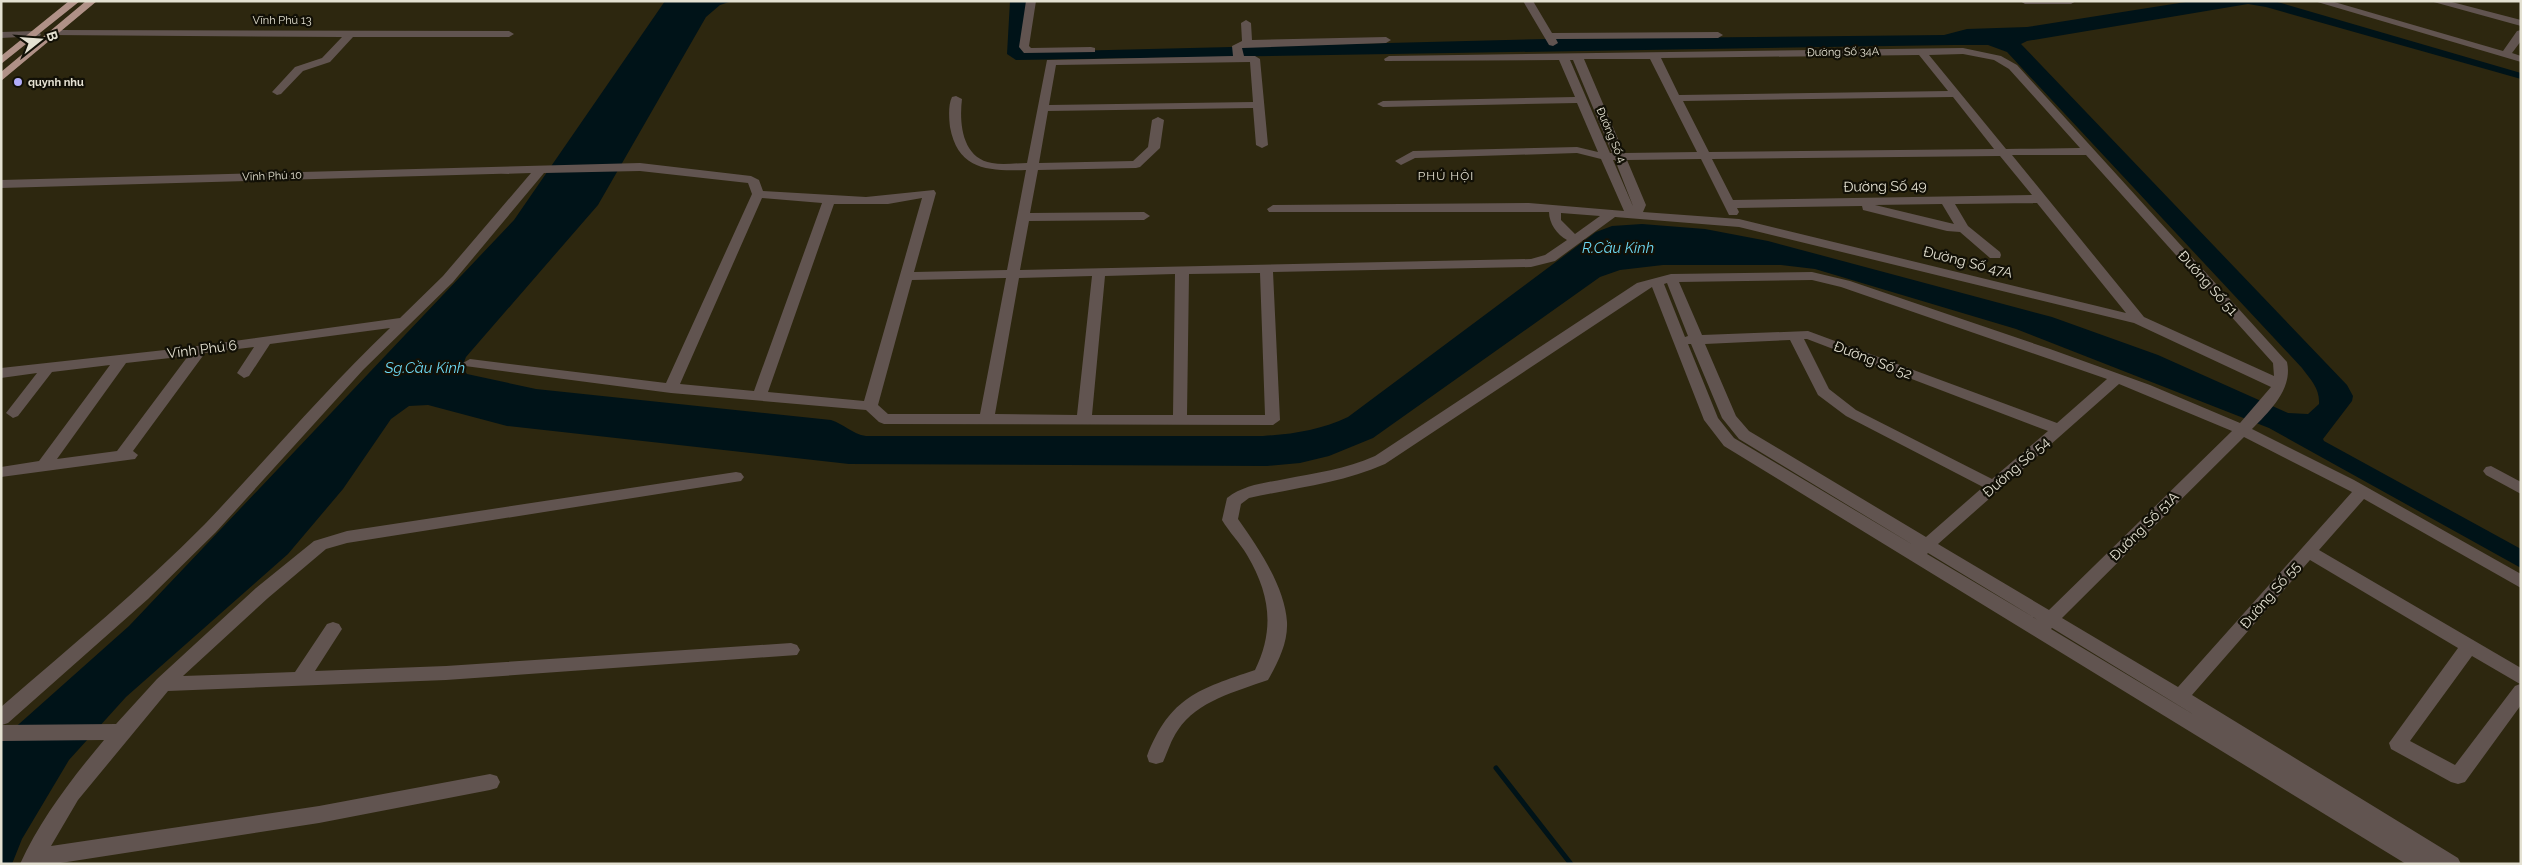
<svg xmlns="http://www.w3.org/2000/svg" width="2522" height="865" font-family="Raleway,sans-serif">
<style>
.water{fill:#001318}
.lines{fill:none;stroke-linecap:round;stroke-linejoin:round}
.stream{stroke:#001318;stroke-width:5}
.minor{fill:#615450;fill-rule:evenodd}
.highway{fill:#b09187;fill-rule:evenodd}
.poi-dot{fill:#b2adfa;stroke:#121006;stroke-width:2}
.labels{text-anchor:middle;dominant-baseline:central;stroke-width:4.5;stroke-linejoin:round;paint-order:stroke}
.far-street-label{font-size:11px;fill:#e4e1d2;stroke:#121006}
.far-poi-label{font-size:11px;font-weight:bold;fill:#e4e1d2;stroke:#121006;text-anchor:start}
.far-neighbourhood-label{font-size:12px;letter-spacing:1px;fill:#e4e1d2;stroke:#121006}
.street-label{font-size:14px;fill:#e4e1d2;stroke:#121006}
.water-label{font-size:15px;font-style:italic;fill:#6dd9f4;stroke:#121006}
</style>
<rect width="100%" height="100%" fill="#2d270f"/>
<path class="water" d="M665,1H732L720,5L706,17L598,205L466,357L462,367L467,374L536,389L831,420C844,424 852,434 866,436H1263C1294,434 1320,430 1348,417L1596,232L1612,226L1642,224L1705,229L1768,241L2052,317L2158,355L2288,413L2308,414L2319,404C2320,389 2311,380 2302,368L2007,52L1988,45H1954L1016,60L1007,54L1010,1H1028L1027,52L1547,39L1944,35L1967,29L2027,27L2192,1H2274L2521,73V79L2266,7L2248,4L2027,41L2021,44L2347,385L2353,396L2352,401L2323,439L2324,441L2521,549V568L2269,428L2016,329L1815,269L1781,265H1663L1620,270L1600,277L1373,438L1329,456L1300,463L1267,466L849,464L507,426L428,405L409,406L391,419L343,489L288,554L126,697L69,760L22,839L12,864H1V740L129,626L514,220Z"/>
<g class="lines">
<path class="stream" d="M1496,768L1571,864"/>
<path class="minor" d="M1026,1H1036L1029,46L1031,48L1091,47L1095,48V52L1024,53L1019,47Z
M1523,1H1533L1552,33L1718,32L1723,35L1718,38L1556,39L1558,43L1553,46L1549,45Z
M2020,1H2076L2071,4H2025Z
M2314,1H2331L2503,51L2517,31L2521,30V41L2512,53L2521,56V62Z
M2430,1H2448L2521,20V26Z
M1246,20L1251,23L1252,40L1386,37L1391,40L1386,43L1242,48L1244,56H1255L1260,59L1268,145L1262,148L1256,145L1253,108L1048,111L1039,163L1133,161L1148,147L1152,120L1158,117L1164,120L1160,148L1140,167L1136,168L1038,170L1030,213L1144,212L1150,216L1144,220L1029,221L1020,270L1531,259L1545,255L1567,240C1557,235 1549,223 1549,212H1269L1267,209L1273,205L1529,203L1624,211L1601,159L1577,153L1415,158L1401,165L1395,161L1413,151L1577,147L1598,152L1577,103L1383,107L1377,104L1383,101L1575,97L1559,60L1385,61L1384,59L1389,56L1963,48L2001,56L2017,65L2287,362C2293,389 2270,411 2252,429L2354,480L2521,574V588L2364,499L2319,550L2521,668V705L2465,782L2458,784L2451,782L2391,749L2389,743L2458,648L2310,560L2192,695L2458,858L2461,864H2406L1724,446L1704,420L1652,287L1385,464C1343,483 1294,488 1249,498L1241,504L1238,519C1258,547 1285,587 1287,622C1288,643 1278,662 1268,680C1237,691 1197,701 1178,730C1171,740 1168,751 1163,762L1156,764L1149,762L1147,756C1170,697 1199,689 1255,670C1275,629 1270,594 1247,555C1240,543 1229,532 1222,520L1227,498C1244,485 1264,483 1285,479C1315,473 1346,469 1375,456L1637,283L1671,274L1812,272L1850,281L2050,349L2150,385L2240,423L2271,387L2134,323L1739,227L1615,217L1555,261L1531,267L1273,272L1280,420L1273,425L884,424L879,422L866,410L671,393L465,366L463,363L470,359L666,383L752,194L748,183L640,171L544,173L453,282L363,370L216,532L148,599L8,723L2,725L116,724L157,679L256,588L314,541L347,531L736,472L741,473L744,477L741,481L347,543L326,549L268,598L183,676L295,672L327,624L333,622L339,624L342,629L315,671L446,666L791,643L797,645L800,650L797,655L446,680L168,691L78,800L51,846L319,806L490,774L497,776L500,782L497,788L490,790L319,823L54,864H20C40,820 72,778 104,740L1,741V707C70,647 141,589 205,524C267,459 325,390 390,328L270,344L249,376L244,378L237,373L254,347L205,353L133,451L138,455L135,459L1,477V467L39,461L110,365L52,372L18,416L13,418L6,413L37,373L1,378V368L183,348L400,318L443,276L531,173L1,188V180L640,163L751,176L759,180L763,191L866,197L934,190L936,193L914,272L1007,270L1026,170C990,171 958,171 950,127C949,118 948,105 952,97L956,96L962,99C959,123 962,158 992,163C1003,165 1016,163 1027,163L1047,60L1233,56L1232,46L1242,41L1241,23ZM1963,54L1994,60L2009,69L2080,148L2006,149L1929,55ZM1919,55L1948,91L1679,95L1661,58ZM1584,59H1650L1697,152L1624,153ZM1570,60H1573L1612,153H1610ZM1250,62L1253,102L1049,105L1056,65ZM1953,97L1994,149L1709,152L1683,101ZM2012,155H2086L2273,363L2274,376L2144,317ZM2000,156L2032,195L1733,200L1712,159ZM1701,159L1729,215H1737L1739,212L1737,208L1862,206L1863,210L1947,231L1960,232L1990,258H2000L2001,255L2000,252L1968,226L1955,204L2037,203L2126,313L1739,219L1643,212L1646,205L1627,160ZM1613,160H1615L1633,206L1632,204ZM762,198L822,203L754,391L680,384ZM922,198L864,401L768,392L834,204H888ZM1942,204L1954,224L1875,205ZM1561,213L1600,216L1575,234L1561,220ZM1260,273L1265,415H1187L1189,274ZM1175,274L1173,415H1092L1105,276ZM1092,276L1077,415L995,414L1019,278ZM1006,278L980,414H888L878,405L912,280ZM1812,280L1841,287L2107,379L2057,423L1808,331L1702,335L1679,282ZM1667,283L1688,336L1685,337L1664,284ZM1804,339H1807L2048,431L1992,479L1856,410L1829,389ZM1790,340L1818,395L1846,416L1983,487L1926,537L1749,431L1736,416L1705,344ZM1688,344H1691L1722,418L1739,439L1915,546L1734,438L1718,418ZM188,356L117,451L57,459L126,363ZM2119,384L2232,431L2049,610L1938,544ZM2244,437L2352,492L2178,687L2062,618ZM1928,553L2038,620L1927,554ZM2052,628L2196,716L2051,629ZM2472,656L2520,684L2515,686L2455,765L2410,741Z
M54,30L509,31L514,34L509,37H353L330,62L303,71L281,94L277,95L272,92L295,67L322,58L342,37L50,35L49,33Z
M36,31L41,34L40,36L1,38V32Z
M2491,466L2521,482V494L2486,475L2483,471L2486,467Z"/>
<path class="highway" d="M69,1H80L1,64V56Z
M86,1H97L1,81V72Z"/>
</g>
<circle class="poi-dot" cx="18" cy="82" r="5"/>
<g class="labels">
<g class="far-street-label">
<text x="282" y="20">Vĩnh Phú 13</text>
<text transform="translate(1843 52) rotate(-1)">Đường Số 34A</text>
<text transform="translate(1611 135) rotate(67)">Đường Số 4</text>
<text transform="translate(272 176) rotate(-2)">Vĩnh Phú 10</text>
</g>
<g class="far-poi-label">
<text x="28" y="82">quynh nhu</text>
</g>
<g class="far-neighbourhood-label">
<text x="1446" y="176">PHÚ HỘI</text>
</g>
<g class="street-label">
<text transform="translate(1885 186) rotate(-1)">Đường Số 49</text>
<text transform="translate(1968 262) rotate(14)">Đường Số 47A</text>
<text transform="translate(2208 283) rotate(48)">Đường Số 51</text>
<text transform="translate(202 349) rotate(-7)">Vĩnh Phú 6</text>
<text transform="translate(1873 360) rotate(21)">Đường Số 52</text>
<text transform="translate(2016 467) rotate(-41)">Đường Số 54</text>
<text transform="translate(2144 526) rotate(-45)">Đường Số 51A</text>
<text transform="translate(2270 595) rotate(-49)">Đường Số 55</text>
</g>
<g class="water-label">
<text x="1618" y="248">R.Cầu Kinh</text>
<text x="425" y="368">Sg.Cầu Kinh</text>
</g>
</g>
<rect width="2522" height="865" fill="none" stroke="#e4e1d2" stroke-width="5"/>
<g transform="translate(40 40) rotate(73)" stroke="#121006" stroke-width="4" paint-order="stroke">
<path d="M0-4L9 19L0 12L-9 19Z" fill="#e4e1d2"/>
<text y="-8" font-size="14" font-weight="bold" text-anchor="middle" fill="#e4e1d2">B</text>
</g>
</svg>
